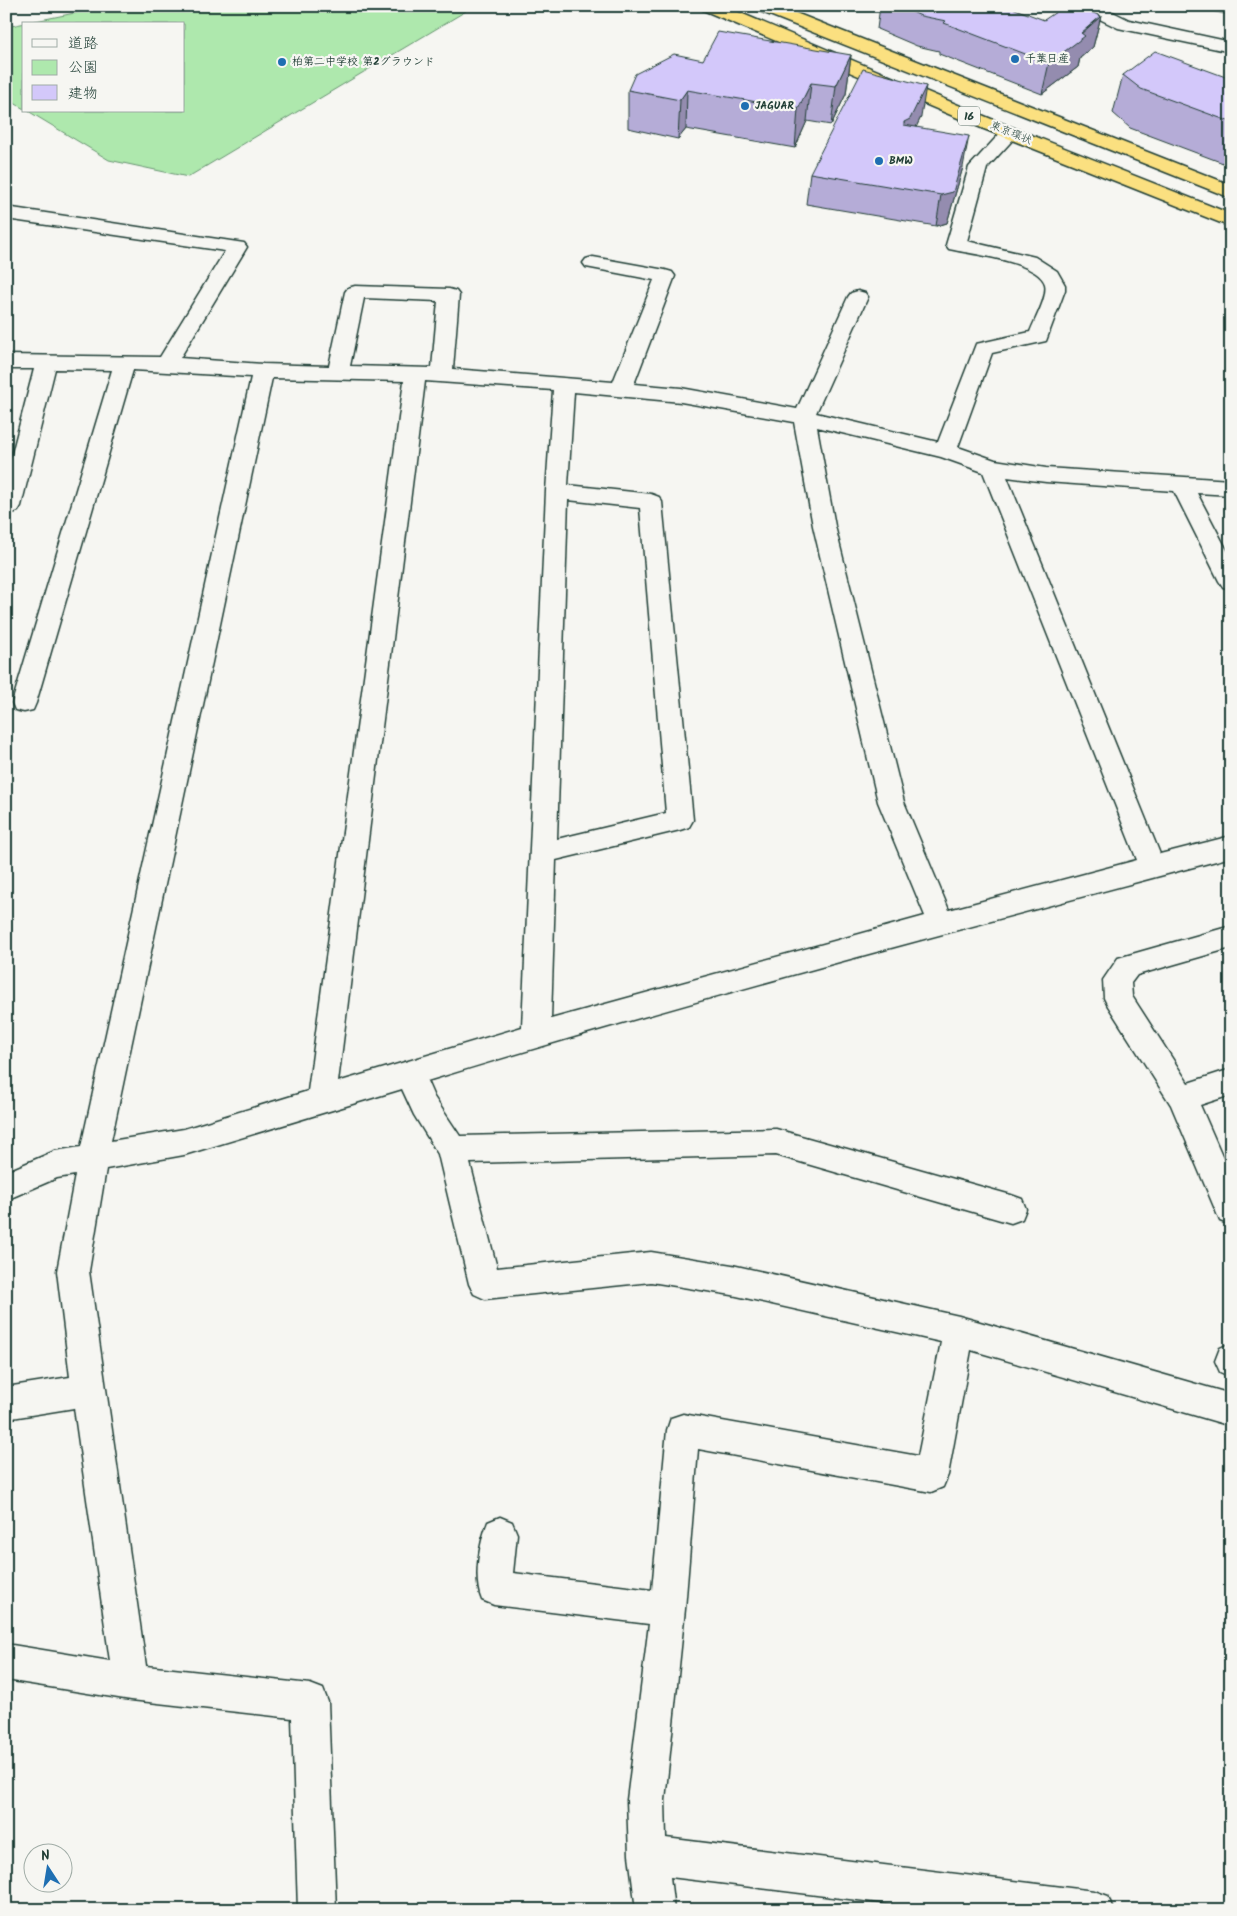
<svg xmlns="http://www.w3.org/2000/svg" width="1237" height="1916" font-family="Kalam,'Klee One',sans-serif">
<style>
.green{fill:#aee8ad;stroke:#669270}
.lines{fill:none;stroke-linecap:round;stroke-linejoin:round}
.minor-casing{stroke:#1f3d34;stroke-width:3}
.highway-casing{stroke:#1f3d34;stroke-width:3}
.minor{fill:#f6f6f2;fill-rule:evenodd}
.highway{fill:#fbe080;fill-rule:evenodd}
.wall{fill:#b5acd7;stroke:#1f3d34}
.shaded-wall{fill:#948caf;stroke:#1f3d34}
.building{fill:#d3c8fa;stroke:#1f3d34}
.poi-dot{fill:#1f6fb2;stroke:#f6f6f2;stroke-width:2}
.labels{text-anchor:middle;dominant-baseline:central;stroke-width:4.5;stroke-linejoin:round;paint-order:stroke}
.far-poi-label{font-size:11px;font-weight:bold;fill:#1f3d34;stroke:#f6f6f2;text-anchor:start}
.far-street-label{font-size:11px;fill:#1f3d34;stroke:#f6f6f2}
.shield{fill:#f6f6f2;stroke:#60746d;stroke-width:1}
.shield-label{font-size:12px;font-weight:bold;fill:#1f3d34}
</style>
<rect width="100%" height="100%" fill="#f6f6f2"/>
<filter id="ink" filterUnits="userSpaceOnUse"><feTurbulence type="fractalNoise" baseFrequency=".02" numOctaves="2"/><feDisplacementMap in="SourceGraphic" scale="10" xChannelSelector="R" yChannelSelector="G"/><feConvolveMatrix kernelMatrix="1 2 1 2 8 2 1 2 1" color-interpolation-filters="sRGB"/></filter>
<g filter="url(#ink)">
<path class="green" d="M109,6H454L466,11L188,177L109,160L28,111H184V24H24V109L6,98V27Z"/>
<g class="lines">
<g class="minor-casing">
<path id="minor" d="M1079,6H1101L1129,20L1231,42V52L1118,28L1081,10Z
M1209,6H1231V14L1211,10Z
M1010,128L1016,129L1019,133L987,168L967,241L1035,257L1057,271L1065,285V290L1046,341L992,353L958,447L995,460L1046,468L1231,480V495L1197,493L1231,558V589L1223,587L1219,581L1174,491L1046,482L1007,477L1160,854L1231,836V857C962,929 693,999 427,1081L434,1097L460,1136L776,1129L1011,1195L1022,1199L1026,1209L1022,1219L1011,1223L776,1155L470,1163L497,1268L651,1252L732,1265L959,1316L1231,1394V1426L971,1350L948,1475L943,1487L931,1492L698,1449L685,1609L665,1800L666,1838L1094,1891L1108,1896L1113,1910H938L670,1877L674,1910H636L629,1855L627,1800L649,1624L494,1605L482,1600C473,1579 479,1544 488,1522L500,1517L512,1522L517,1534L513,1573L652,1590L667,1430L671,1418L683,1414L918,1456L941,1342L732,1295L651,1282L485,1299L474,1294L469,1284L438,1154L414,1115L402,1089L184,1155L106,1169L89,1271L146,1666L310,1684L323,1689L328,1702L336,1910H298L292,1718L131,1700L6,1680V1644L110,1661L74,1408L6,1419V1387L70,1377L57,1271L75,1175L57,1178L6,1200V1172L55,1151L81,1147L251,377L133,370L36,703L33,710L24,712L15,710L12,703L112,370L55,369L21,506L18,511L6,515V477L34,369H6V355L160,357L225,251L6,219V207L244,243L247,247L180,358L263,364L329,366L345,292L348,288L355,286L449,289L456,291L459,295L453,369L613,382L654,280L586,267L583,263L586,259L593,257L665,270L672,272L675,276L634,384L681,388L797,409L848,297L851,293L858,291L865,293L868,297L816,413L938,442L976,344L1030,332C1035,319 1048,297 1045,284C1038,261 970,254 949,249L946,245L969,167L1004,129ZM364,298L438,301L432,368L350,366ZM272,378L404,381L308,1091L184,1129L111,1141ZM425,381L553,390L546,491L522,1027L338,1082ZM574,392L681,402L794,422L813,526L878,802L925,916L551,1019L556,860L680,830L689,827L693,820L662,502L659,497L651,494L568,485ZM817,427L941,457L983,472L1137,860L949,910L904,802L835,526ZM568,500L640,508L666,813L557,839Z
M1231,926V948L1137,975L1131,983L1132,996L1188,1083L1231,1069V1095L1200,1105L1231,1176V1225L1220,1221L1171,1105L1108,1006L1104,998L1103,980L1118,958Z
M1231,1343V1377L1220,1372L1215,1361L1220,1348Z"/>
</g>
<g class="highway-casing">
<path id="highway" d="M701,6H724L996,121L1231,214V227L984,129L703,10Z
M755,6H778L1231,185V198L757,10Z"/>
</g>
<use href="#minor" class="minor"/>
<use href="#highway" class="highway"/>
</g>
<path class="wall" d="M880,6H959L1044,20L1101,16L1093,47L1080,58L1078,67L1042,94L939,54V51L917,46L877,29Z
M851,55L846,94L831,125L807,121L795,148L686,129L678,139L628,128V90L703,60Z
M1123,75L1231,79V166L1130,128L1113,113Z
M921,117L916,127L963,167L947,223L936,226L806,204L810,173Z"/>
<path class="shaded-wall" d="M1101,16L1093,47L1080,58L1078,67L1042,94L1049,63Z
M851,55L846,94L831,125L836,86Z
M811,83L807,121L795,148L798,109Z
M926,86L921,117L905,150L904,122Z
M687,90L686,129L678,139L680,100Z
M969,136L963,167L947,223L936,226L941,195Z"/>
<path class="building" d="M899,6H959L965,7L966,6H1007L1044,20L1065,6H1075L1101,16L1081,33L1085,36L1049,63L944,23L946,21L921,16Z
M718,32L851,55L836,86L811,83L798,109L687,90L680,100L628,90L635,74L674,54L703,60Z
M1155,51L1231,79V122L1141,89L1123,75Z
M863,69L926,86L910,119L904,122V125L969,136L953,192L941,195L810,173Z"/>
</g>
<g class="poi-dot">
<circle cx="1015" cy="59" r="5"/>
<circle cx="282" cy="62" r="5"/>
<circle cx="745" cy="106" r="5"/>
<circle cx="879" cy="161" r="5"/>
</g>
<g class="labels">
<g class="far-poi-label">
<text x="1025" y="59">千葉日産</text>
<text x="292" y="62">柏第二中学校 第2グラウンド</text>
<text x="755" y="106">JAGUAR</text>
<text x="889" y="161">BMW</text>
</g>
<g class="far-street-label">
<text transform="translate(1011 133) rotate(22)">東京環状</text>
</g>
<rect class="shield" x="958" y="106.5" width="22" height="19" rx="4"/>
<g class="shield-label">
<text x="969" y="116">16</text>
</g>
</g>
<rect width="1237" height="1916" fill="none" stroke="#f6f6f2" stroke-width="25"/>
<rect x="12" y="12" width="1212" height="1891" fill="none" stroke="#1f3d34" stroke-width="2" filter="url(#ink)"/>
<rect x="22" y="22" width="162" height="90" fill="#f6f6f2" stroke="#a0aca6"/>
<rect x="32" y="39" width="25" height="8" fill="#f6f6f2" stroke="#a0aca6"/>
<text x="68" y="48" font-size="15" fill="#1f3d34">道路</text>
<rect x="32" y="60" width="25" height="15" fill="#aee8ad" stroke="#a0aca6"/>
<text x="68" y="72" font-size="15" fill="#1f3d34">公園</text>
<rect x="32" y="85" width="25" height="15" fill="#d3c8fa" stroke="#a0aca6"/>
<text x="68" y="98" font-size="15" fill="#1f3d34">建物</text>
<g transform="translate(48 1868) rotate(348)"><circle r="24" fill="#f6f6f2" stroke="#a0aca6"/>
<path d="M0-4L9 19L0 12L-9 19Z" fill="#1f6fb2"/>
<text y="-8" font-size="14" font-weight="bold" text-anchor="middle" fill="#1f3d34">N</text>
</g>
</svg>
